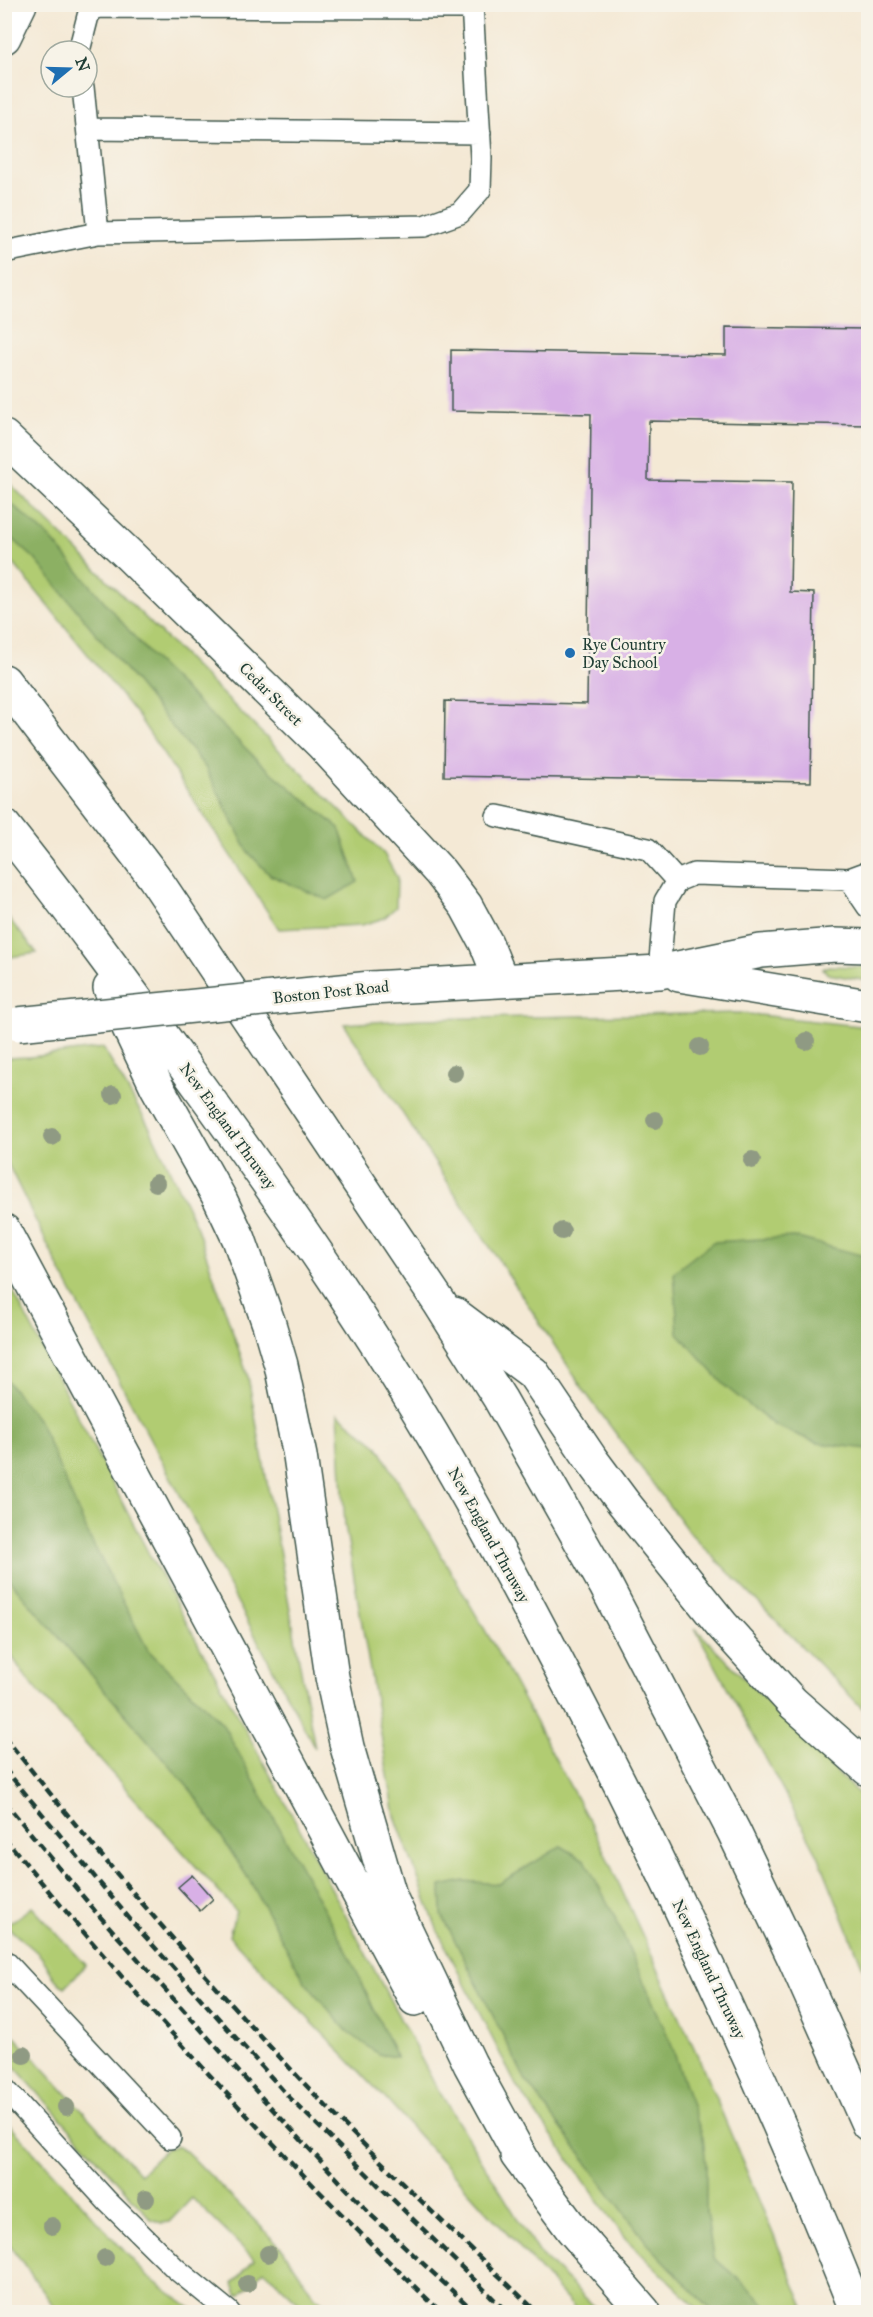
<svg xmlns="http://www.w3.org/2000/svg" width="873" height="2317" font-family="'IM FELL Great Primer',serif">
<style>
.green{fill:#b1cc72;stroke:#688453;stroke-width:1.5}
.forest{fill:#8cb064;stroke:#56764c;stroke-width:1.5}
.building{fill:#d8b0e6}
.lines{fill:none;stroke-linecap:round;stroke-linejoin:round}
.lane-casing{stroke:#3f574c;stroke-width:24}
.street-casing{stroke:#3f574c;stroke-width:36}
.secondary-casing{stroke:#3f574c;stroke-width:36}
.primary-casing{stroke:#3f574c;stroke-width:36}
.highway-casing{stroke:#3f574c;stroke-width:36}
.lane{stroke:#fff;stroke-width:21}
.street{stroke:#fff;stroke-width:33}
.secondary{stroke:#fff;stroke-width:33}
.primary{stroke:#fff;stroke-width:33}
.highway{stroke:#fff;stroke-width:33}
.rail{stroke:#1f3d34;stroke-width:4.5;stroke-dasharray:9 4.5;stroke-linecap:butt}
.primary-bridge-casing{stroke:#3f574c;stroke-width:36;stroke-linecap:butt}
.primary-bridge{stroke:#fff;stroke-width:33}
.tree{fill:#8f9a83}
.poi-dot{fill:#1f6fb2;stroke:#f7f3e8;stroke-width:2}
.labels{text-anchor:middle;dominant-baseline:central;stroke-width:5;stroke-linejoin:round;paint-order:stroke}
.poi-label{font-size:16px;fill:#1f3d34;stroke:#f7f3e8;text-anchor:start}
.street-label{font-size:16px;fill:#1f3d34;stroke:#f7f3e8}
</style>
<rect width="100%" height="100%" fill="#f7f3e8"/>
<filter id="ink" filterUnits="userSpaceOnUse"><feTurbulence type="fractalNoise" baseFrequency=".0167" numOctaves="2"/><feDisplacementMap in="SourceGraphic" scale="12" xChannelSelector="R" yChannelSelector="G"/><feConvolveMatrix kernelMatrix="1 2 1 2 8 2 1 2 1" color-interpolation-filters="sRGB"/></filter>
<filter id="wash" filterUnits="userSpaceOnUse"><feTurbulence type="fractalNoise" baseFrequency=".008" numOctaves="4" result="noise"/><feDisplacementMap in="SourceGraphic" scale="24" xChannelSelector="R" yChannelSelector="G"/><feGaussianBlur stdDeviation="1.35" result="paint"/><feColorMatrix in="noise" values="0 0 0 0 0 0 0 0 0 0 0 0 0 0 0 0 0 1.4 0 .05"/><feComposite in="paint" operator="in"/></filter>
<g filter="url(#wash)">
<rect width="100%" height="100%" fill="#f4e9d5"/>
<path class="green" d="M4,478L384,854L397,878L396,907L384,918L362,925L279,929L138,716L5,553Z
M4,914H5L37,953L5,958Z
M828,966L868,967V981L828,974L823,969Z
M740,1013L868,1027V1714L688,1531L585,1392L344,1024L421,1019Z
M103,1048L149,1126L197,1228L248,1377L315,1748L58,1266L5,1158V1058L30,1057Z
M4,1274L149,1554L301,1831L434,2083L538,2252L600,2312H578L383,2096L229,1936L236,1911L27,1679L5,1646Z
M338,1414L377,1445L492,1642L596,1834L701,2063L806,2312H701L625,2238L516,2085L437,1929L395,1816L345,1525Z
M695,1628L851,1787L868,1801V1980L818,1855Z
M32,1907L86,1965L65,1987C53,1982 50,1968 42,1958C32,1945 15,1937 7,1925Z
M5,2026L140,2174L166,2149L176,2146L186,2151L283,2249L315,2297L338,2312H309L264,2270L241,2294H237L233,2284L254,2259L192,2198L169,2222L161,2223L151,2219L5,2056Z
M4,2119L148,2277L196,2312H58L5,2238Z"/>
<path class="forest" d="M5,498L51,539L155,661L264,766L339,828L358,882L327,900L270,875L248,852L205,767L35,559L5,532Z
M794,1237L868,1257V1449L817,1443L774,1425L726,1387L678,1333L674,1272L713,1242Z
M4,1377L40,1423L88,1534L148,1650L222,1723L349,1955L396,2057L378,2054L347,2031L305,1982L250,1881L193,1793L5,1575Z
M561,1846L585,1860L614,1915L670,2041L703,2138L706,2165V2211L713,2257L759,2297L770,2312H713L647,2243L526,2081L442,1915L441,1886L464,1881L499,1884Z"/>
<g id="blocks">
<path class="building" d="M726,327L868,329V425L649,421L648,480L792,482L790,592L814,593L811,782L444,776L445,701L587,704L591,414L451,411V350L726,355Z
M192,1875L213,1899L200,1911L178,1887Z"/>
</g>
</g>
<g filter="url(#ink)">
<use href="#blocks" fill-opacity="0" stroke="#3f574c" stroke-width="1.5"/>
<g class="lines">
<g class="lane-casing">
<path id="lane" d="M95,7L472,8
M79,51L88,16L97,4
M83,87L98,233
M88,129L480,133
M4,252L98,233L424,226L460,213L480,190L481,158L472,4
M497,816L648,849L677,881
M849,879L868,907
M659,972L665,901L677,881L694,874L849,879L868,872
M4,1960L170,2138
M4,2088L107,2201L176,2269L229,2312"/>
</g>
<g class="street-casing">
<path id="street" d="M4,37L20,4"/>
</g>
<g class="secondary-casing">
<path id="secondary" d="M4,437L130,556L323,745L440,872L466,906L486,943L501,980"/>
</g>
<g class="primary-casing">
<path id="primary" d="M679,975L868,1006
M371,988L659,972L761,951L835,945L868,946"/>
</g>
<g class="highway-casing">
<path id="highway" d="M4,681L154,877L439,1302L500,1399L605,1584L734,1832L795,1960L868,2124
M4,826C69,907 130,991 191,1075C276,1192 358,1309 432,1434C499,1548 560,1666 620,1784C706,1957 786,2133 857,2312
M110,988L157,1087L220,1199L239,1239L269,1324L281,1365L300,1456L332,1677L347,1747L391,1899L470,2064L529,2172
M4,1231L415,1999
M454,1314L533,1373L591,1459L623,1502L722,1625L793,1703L868,1769
M517,2155L572,2229L644,2312"/>
</g>
<use href="#lane" class="lane"/>
<use href="#street" class="street"/>
<use href="#secondary" class="secondary"/>
<use href="#primary" class="primary"/>
<use href="#highway" class="highway"/>
<path class="rail" d="M4,1736C98,1855 198,1970 301,2080C377,2160 457,2236 537,2312
M4,1768L134,1924L289,2097L507,2312
M4,1801L95,1911L264,2100L371,2215L475,2312
M4,1837C141,2004 285,2163 441,2312"/>
<g class="primary-bridge-casing">
<path id="primary-bridge" d="M18,1024L371,988"/>
</g>
<use href="#primary-bridge" class="primary-bridge"/>
</g>
<g class="tree">
<circle cx="806" cy="1041" r="9"/>
<circle cx="700" cy="1047" r="9"/>
<circle cx="454" cy="1073" r="9"/>
<circle cx="113" cy="1095" r="9"/>
<circle cx="655" cy="1120" r="9"/>
<circle cx="52" cy="1137" r="9"/>
<circle cx="752" cy="1160" r="9"/>
<circle cx="156" cy="1183" r="9"/>
<circle cx="562" cy="1231" r="9"/>
<circle cx="24" cy="2055" r="9"/>
<circle cx="66" cy="2107" r="9"/>
<circle cx="146" cy="2199" r="9"/>
<circle cx="52" cy="2226" r="9"/>
<circle cx="268" cy="2254" r="9"/>
<circle cx="105" cy="2258" r="9"/>
<circle cx="247" cy="2284" r="9"/>
</g>
</g>
<circle class="poi-dot" cx="570" cy="653" r="6"/>
<g class="labels">
<g class="poi-label">
<text x="582" y="644">Rye Country<tspan x="582" dy="18">Day School</tspan></text>
</g>
<g class="street-label">
<text transform="translate(271 694) rotate(45)">Cedar Street</text>
<text transform="translate(331 992) rotate(-6)">Boston Post Road</text>
<text transform="translate(228 1126) rotate(54)">New England Thruway</text>
<text transform="translate(489 1535) rotate(61)">New England Thruway</text>
<text transform="translate(709 1969) rotate(65)">New England Thruway</text>
</g>
</g>
<rect width="873" height="2317" fill="none" stroke="#f7f3e8" stroke-width="24"/>
<g transform="translate(69 69) rotate(71)"><circle r="28" fill="#f7f3e8" stroke="#a1aaa0" stroke-width="1.5"/>
<path d="M0-4.5L10 22L0 15L-10 22Z" fill="#1f6fb2"/>
<text y="-9" font-size="16" font-weight="bold" text-anchor="middle" fill="#1f3d34">N</text>
</g>
</svg>
